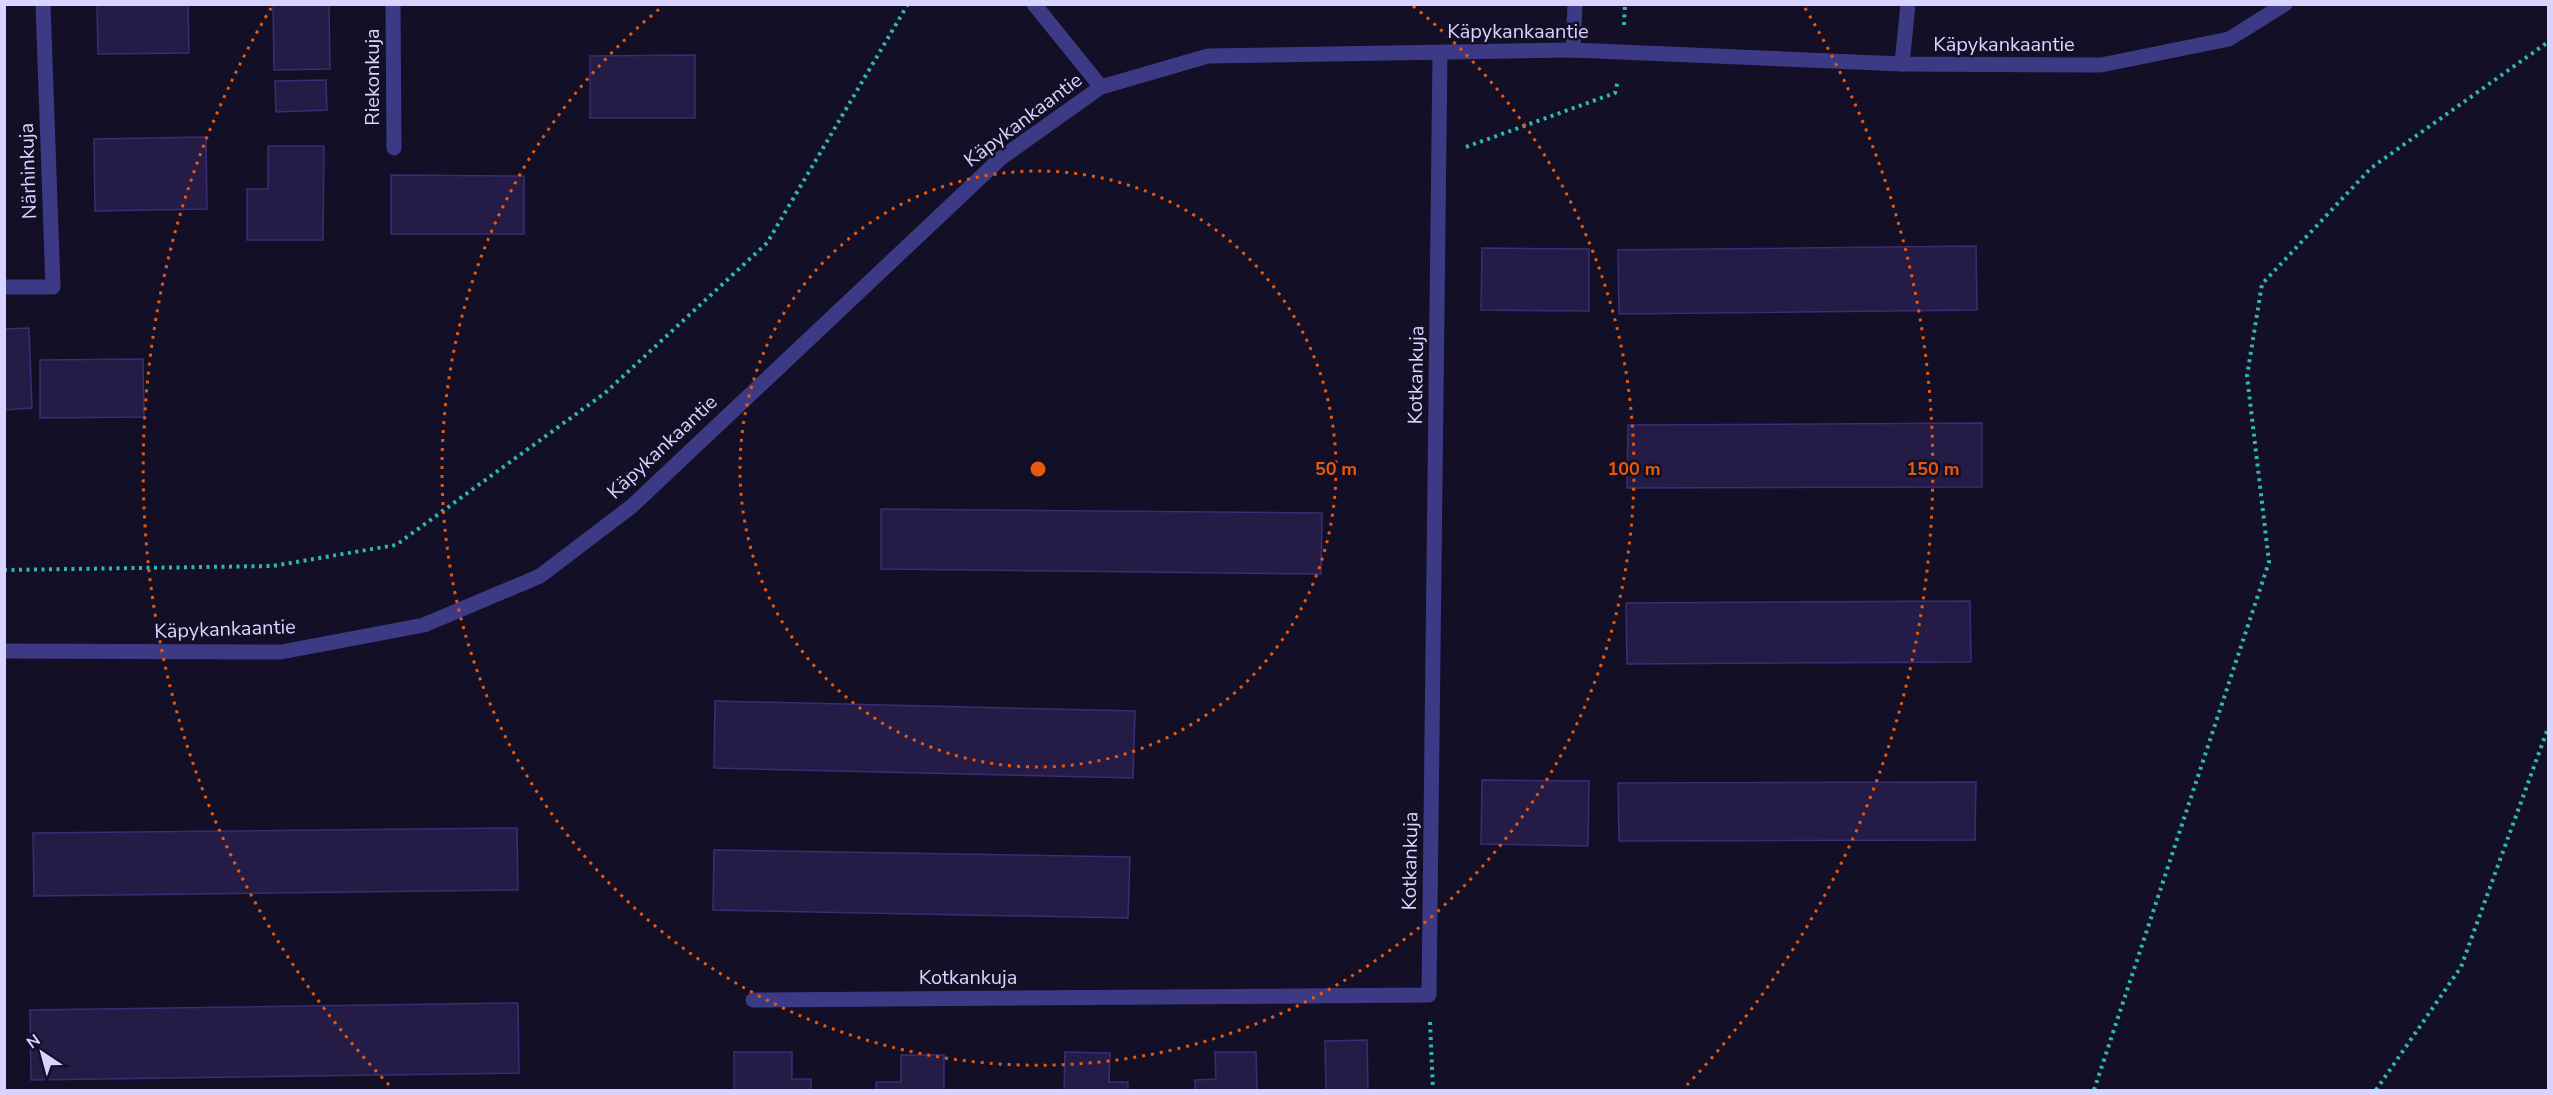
<svg xmlns="http://www.w3.org/2000/svg" width="2553" height="1095" font-family="'Nunito Sans',sans-serif">
<style>
.building{fill:#241b47;stroke:#3b2d73;stroke-width:1.5}
.lines{fill:none;stroke-linecap:round;stroke-linejoin:round}
.path{stroke:#2fb8b0;stroke-width:4;stroke-dasharray:3 4.5;stroke-linecap:butt}
.minor{stroke:#3d3a85;stroke-width:15}
.tertiary{stroke:#3d3a85;stroke-width:15}
.ring{fill:none;stroke:#e8590c;stroke-width:3;stroke-dasharray:3 6}
.labels{text-anchor:middle;dominant-baseline:central;stroke-width:5;stroke-linejoin:round;paint-order:stroke}
.street-label{font-size:20px;fill:#d9d4ff;stroke:#130f26}
.centre{fill:#e8590c;stroke:#130f26;stroke-width:3}
.ring-label{font-size:18px;text-anchor:middle;font-weight:bold;fill:#e8590c;stroke:#130f26;stroke-width:5;stroke-linejoin:round;paint-order:stroke}
</style>
<rect width="100%" height="100%" fill="#130f26"/>
<path class="building" d="M97,4H188L189,53L98,54Z
M273,4H329L330,69L274,70Z
M695,55V118H590V56Z
M326,80L327,110L276,112L275,81Z
M206,137L207,209L95,211L94,139Z
M268,146H324L323,240H247V189H268Z
M391,175L524,176V234H391Z
M1976,246L1977,310L1619,314L1618,250Z
M1482,248L1589,249V311L1481,310Z
M29,328L32,408L4,410V329Z
M143,359L144,417L40,418V360Z
M1982,423V487L1627,488L1628,425Z
M881,509L1322,513L1321,574L881,569Z
M1970,601L1971,662L1627,664L1626,603Z
M715,701L1135,711L1133,778L714,768Z
M1482,780L1589,781L1588,846L1481,844Z
M1976,782L1975,840L1619,841L1618,783Z
M517,828L518,890L34,896L33,833Z
M714,850L1130,857L1128,918L713,910Z
M518,1003L519,1073L31,1080L30,1010Z
M1367,1040L1368,1090H1326L1325,1041Z
M734,1052H792V1079H811V1090H734Z
M1065,1052L1110,1053L1109,1082H1128V1090H1064Z
M1215,1052H1256L1257,1090H1195V1080L1216,1079Z
M901,1055H944V1090H876V1082H901Z"/>
<g class="lines">
<path class="path" d="M1624,25L1625,4
M1466,147L1615,93L1618,80
M4,570L272,566L396,545L605,393L767,243L908,4
M1430,1022L1433,1090
M2094,1090L2269,562L2247,376L2262,284L2371,168L2548,42
M2376,1090L2461,967L2548,728"/>
<path class="minor" d="M393,4L394,148
M1034,4L1101,87
M1573,50L1575,4
M1902,64L1908,4
M4,287H53L43,4
M753,1000L1429,995L1440,52"/>
<path class="tertiary" d="M4,651L281,652L424,625L540,576L632,506L1001,158L1101,87L1208,56L1573,50L1902,64L2101,65L2229,39L2285,4"/>
</g>
<g class="ring">
<circle cx="1038" cy="469" r="298"/>
<path d="M1413 6A596 596 0 1 1 663 6"/>
<path d="M389 1085A895 895 0 0 1 271 8M1805 8A895 895 0 0 1 1687 1085"/>
</g>
<g class="labels">
<g class="street-label">
<text x="1518" y="31">Käpykankaantie</text>
<text x="2004" y="44">Käpykankaantie</text>
<text transform="translate(372 77) rotate(-90)">Riekonkuja</text>
<text transform="translate(1023 120) rotate(-37)">Käpykankaantie</text>
<text transform="translate(28 171) rotate(-92)">Närhinkuja</text>
<text transform="translate(1416 375) rotate(-89)">Kotkankuja</text>
<text transform="translate(662 447) rotate(-43)">Käpykankaantie</text>
<text transform="translate(225 629) rotate(-2)">Käpykankaantie</text>
<text transform="translate(1410 861) rotate(-89)">Kotkankuja</text>
<text x="968" y="977">Kotkankuja</text>
</g>
</g>
<circle cx="1038" cy="469" r="9" class="centre"/>
<g class="ring-label">
<text x="1336" y="475">50 m</text>
<text x="1634" y="475">100 m</text>
<text x="1933" y="475">150 m</text>
</g>
<rect width="2553" height="1095" fill="none" stroke="#d9d4ff" stroke-width="12"/>
<g transform="translate(42 1053) rotate(324)" stroke="#130f26" stroke-width="4.5" paint-order="stroke">
<path d="M0-4.5L10 22L0 15L-10 22Z" fill="#d9d4ff"/>
<text y="-9" font-size="16" font-weight="bold" text-anchor="middle" fill="#d9d4ff">N</text>
</g>
</svg>
